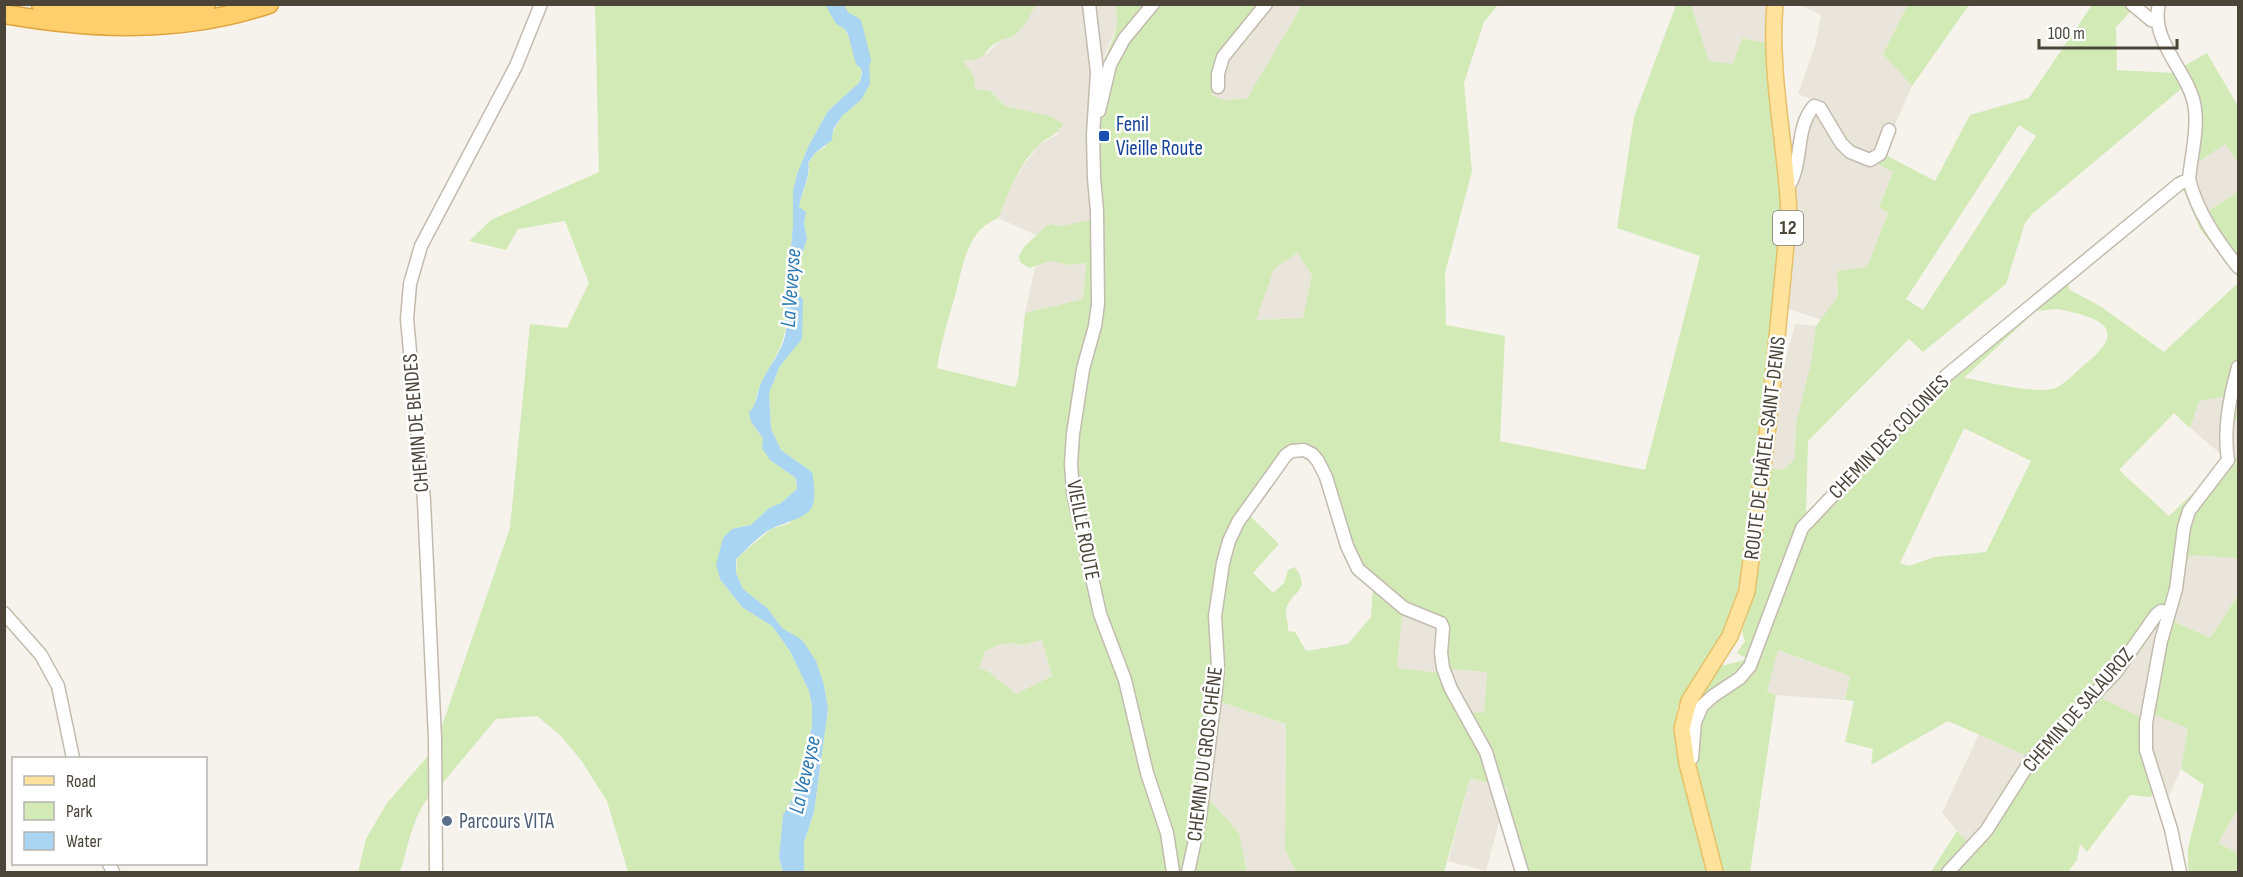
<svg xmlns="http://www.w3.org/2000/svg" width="2243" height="877" font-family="'Sofia Sans Condensed',sans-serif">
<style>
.residential{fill:#eae5da}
.green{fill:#d2eab5;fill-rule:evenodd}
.water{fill:#a9d4f2}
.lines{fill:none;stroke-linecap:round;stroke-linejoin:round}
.river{stroke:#a9d4f2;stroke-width:16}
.minor-casing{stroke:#c2bbae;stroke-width:15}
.major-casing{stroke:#e6c16a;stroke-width:18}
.highway-casing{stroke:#e0a43c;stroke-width:21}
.minor{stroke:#fff;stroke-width:12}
.major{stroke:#ffe39c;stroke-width:15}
.highway{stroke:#ffcf6e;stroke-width:18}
.transit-dot{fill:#1a4fb4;stroke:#fff;stroke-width:2}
.service-dot{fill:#5c6f8a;stroke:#fff;stroke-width:2}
.labels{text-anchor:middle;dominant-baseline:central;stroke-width:5;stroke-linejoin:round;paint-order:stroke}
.shield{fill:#fff;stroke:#817c74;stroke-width:1.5}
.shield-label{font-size:20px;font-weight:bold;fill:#4b4439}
.transit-label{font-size:21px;fill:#164399;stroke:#fff;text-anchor:start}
.street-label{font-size:21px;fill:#4b4439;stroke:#fff}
.service-label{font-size:21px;fill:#4e5e75;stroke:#fff;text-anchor:start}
.water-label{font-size:22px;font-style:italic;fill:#2e7ab2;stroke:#fff}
</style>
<rect width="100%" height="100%" fill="#f6f3ec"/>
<path class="residential" d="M1035,5H1116L1117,25L1104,57V108L1097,144L1096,194L1091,221L1061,226L1056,224L1046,226L1036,235L998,218L1009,190L1023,166L1040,144L1058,134L1050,116L1005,106L990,91L974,89L963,59L988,53L999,41L1013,37Z
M1266,5H1302L1247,100H1224L1210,95L1215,92L1218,74Z
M1691,5H1769L1766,43L1743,38L1733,65L1709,61Z
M1801,5H1908L1883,54L1912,86L1878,164L1893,171L1879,207L1888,212L1867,268L1837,271L1838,296L1822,320L1783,307L1794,192L1803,138L1819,102L1798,94L1815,46L1821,15Z
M2226,143L2238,162V190L2235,194L2203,214L2184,171Z
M1297,253L1312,275L1303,318L1255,320L1274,269Z
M1051,261L1069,265L1086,263L1083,299L1025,313L1035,267Z
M1795,324L1816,326L1811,362L1796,423L1795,460L1783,470L1770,468L1774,430L1780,410V382Z
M2231,394L2229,426L2238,419V457L2228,460L2190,428L2198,401Z
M2189,554L2238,558V595L2210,638L2169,619L2188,728L2181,769L2166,802L2099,697L2162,614L2169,618Z
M1402,616L1444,620L1439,673L1397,669Z
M1042,640L1052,676L1016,695L989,672L979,669L985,651L998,645L1010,643L1022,645Z
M1777,650L1850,676L1845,700L1776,695L1767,691Z
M1448,669L1487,672L1484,714L1465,712Z
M1218,701L1286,724L1285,849L1296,872H1247L1239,833L1198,788L1207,714Z
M1979,734L2031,757L1970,846L1942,813Z
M1470,778L1508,788L1486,871L1448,861Z
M2238,809V853L2218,843Z"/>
<path class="green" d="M1908,4L1969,5L1912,86L1883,54Z
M595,5H833L862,65L860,82L828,111L809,145L797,174L793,191V227L784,312C792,343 766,366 757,394C754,403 754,413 751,422L763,438L770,460L796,478L797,489L781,503L769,508L751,525L732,529L720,579L742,607L772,626L790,651L809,691L812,706V726L801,774L793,798L783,816L779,858L783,872H628L607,801L581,760L560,735L537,716L496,719L435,792C414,806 408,849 400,872H358L366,839L387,803L434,749L510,528L530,324L567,328L589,283L565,221L518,229L506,250L469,241L491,220L599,172Z
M841,5H1035C1032,14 1022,30 1013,36C1009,39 1004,39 999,41C982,50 989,61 963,60L975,79L974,89L990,91L1005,106L1050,116L1063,124C1055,138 1049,135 1039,145C1019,164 1008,193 998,218C990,222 985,225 979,231C964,249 961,274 955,296C948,320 941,343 937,368L1015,387L1018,379L1025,313L1083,299L1086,263L1069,265L1051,261L1029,268L1020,262L1019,256L1024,247L1046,226L1051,224L1061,226L1091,220L1096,194L1097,144L1104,108L1101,68L1114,36L1117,25L1116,5H1266L1223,58L1218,87L1211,95L1224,100L1247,99L1302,5H1498L1484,22L1464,83L1472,171L1445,273L1446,325L1505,336L1500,441L1645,470L1700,256L1617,228L1634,117L1676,5H1691L1709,61L1733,64L1742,38L1766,43L1782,216L1771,349L1752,486L1744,571L1722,637L1677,708L1675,740L1709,872H1521L1502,813L1508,788L1470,778L1444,872H1296L1285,849L1286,724L1218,701L1207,715L1198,787L1239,833L1247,872H804V842L814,812L828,709L824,685L802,641L782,628L767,608L743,589L736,573L737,558L771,529L790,523L812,472L781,450L771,430L769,393L780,366L787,356L797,290V269L807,239L804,224L806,213L799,207C801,193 812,176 808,164L815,153L825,147L842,116L861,100L869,59ZM1297,253L1312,275L1303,318L1256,320L1274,269ZM1301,454C1333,469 1332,531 1346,560C1351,571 1364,579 1373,587L1371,617L1348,644L1306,651L1295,632L1288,631C1289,624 1285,617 1286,611C1289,591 1313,593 1295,567L1288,570L1284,583L1273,593L1253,573L1279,544L1247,513L1291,455ZM1402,616L1444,620L1439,673L1397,668ZM1042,640L1052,676L1016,694L989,672L979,668L985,651L998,645L1010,643L1022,645ZM1449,669L1487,672L1484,713L1465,712Z
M2092,5H2137L2116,27L2117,70L2172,73L2207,53L2238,106V162L2225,144L2184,171C2188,144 2194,113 2181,89L2032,214L2025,223L2006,284L1923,352L1909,339L1808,441L1806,516L1947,368L2067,281L2070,290L2100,306L2164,352L2238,283V419L2228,427L2231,395L2199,401L2190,428L2174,413L2119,470L2169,516L2228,460L2238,457V558L2189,555L2169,619L2210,638L2238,595V809L2218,843L2238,853V872H2188V848L2204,785L2181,769L2188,728L2147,712L2169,619L2162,614L2099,697L2144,719L2155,793L2150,797L2130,795L2087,852L2080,844L2077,860L2068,872H1931L1957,831L1970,845L2030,757L1948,721L1871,765L1873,749L1845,742L1854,701L1845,700L1850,676L1778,650L1767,691L1776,695L1750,872H1721L1688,737L1693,709L1718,667L1748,659L1737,653L1745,641L1742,632C1760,576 1765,526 1770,468L1783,470L1795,459L1796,423L1811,362L1816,326L1838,296L1837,271L1867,267L1888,213L1879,207L1893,172L1878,164L1882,153L1935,181L1970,115L2029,98ZM2019,125L2036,136L1923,310L1906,299ZM2057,309C2098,317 2132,327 2084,365C2076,372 2065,384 2055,388C2036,395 1985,381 1964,378L2036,311ZM1964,428L2031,461L1986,552L1934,557L1909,566L1900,563Z
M2191,188L2203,214L2235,194L2238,190V278L2200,229L2183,189Z"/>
<path class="water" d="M833,5H841L869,59L870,84L861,100L842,116L833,130L832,140L815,153L808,163C811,176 801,193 799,207L806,212L804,224L807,239L797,269V290L803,300L802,339L780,366L769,393L771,429L781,450L812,472C820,518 808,513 773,528C760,534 747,549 736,559V573L743,589L767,608L782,628L802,640L816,661L824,685L828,709L814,812L804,842V872H783L779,858L783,815L793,798L801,774L812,726V706L809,691L790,651L772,626L742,607L720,579L716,565L723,538L732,529L751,525L769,508L781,503L797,489L796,478L770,460L762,448L763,438L751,422L749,413C757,404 757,393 761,383C768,368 782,351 785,336C787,327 786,321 784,312L793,227V191L797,174L809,145L828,111L860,82L862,72L854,47Z"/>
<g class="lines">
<path class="river" d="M834,4L842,18L854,25L863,60"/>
<g class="minor-casing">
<path id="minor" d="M1089,4L1097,72L1093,135L1094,178L1097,211L1098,304L1095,326L1083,369L1073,434L1071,464L1073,492L1100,614L1125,680L1147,773L1167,833L1173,872
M2132,4L2151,20L2158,22
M2159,4C2149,42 2191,73 2195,109C2198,131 2191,157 2189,179C2197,212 2217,240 2238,267
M1218,87V74L1223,57L1266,4
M1099,111L1110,65L1124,39L1153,4
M1788,187C1804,163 1794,129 1814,106L1820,108L1841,143L1850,152L1870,160L1880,154L1889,130
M4,613L41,655L58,686L73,758
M1687,763L1692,758L1695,722L1702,706L1713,696L1740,678L1750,666L1802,528L1947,375L2179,184L2189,179
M109,864L113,872
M436,872L435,739L424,501L407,319L410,284L421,246L516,66L541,4
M1188,872L1200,817L1216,690L1218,666L1215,616L1223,563L1229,541L1238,522L1286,455L1292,451L1304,450L1312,454L1318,461L1326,477L1347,546L1358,569L1404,608L1441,623L1443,628L1441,653L1443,668L1451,689L1486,752L1522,872
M1948,872L1986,831L2031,760L2116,672L2156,615L2161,611L2168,612
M2180,872L2171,829L2146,750V723L2161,641L2176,589L2184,527L2189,511L2228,460C2223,429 2230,397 2238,367"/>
</g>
<g class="major-casing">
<path id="major" d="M1715,872L1687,763L1682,729L1689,701L1730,636L1747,591L1769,419L1789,214C1786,144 1769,74 1775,4"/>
</g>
<g class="highway-casing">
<path id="highway" d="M41,4C97,13 151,13 206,4
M4,14C93,30 182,33 269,4"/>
</g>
<use href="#minor" class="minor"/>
<use href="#major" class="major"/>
<use href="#highway" class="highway"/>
</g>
<rect class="transit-dot" x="1098" y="130" width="12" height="12" rx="3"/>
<circle class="service-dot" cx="447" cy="821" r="6"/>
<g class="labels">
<rect class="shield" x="1773" y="211" width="30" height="34" rx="4.5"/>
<g class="shield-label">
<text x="1788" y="228">12</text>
</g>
<g class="transit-label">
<text x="1116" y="124">Fenil<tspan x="1116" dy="24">Vieille Route</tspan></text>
</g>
<g class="street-label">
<text transform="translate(416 423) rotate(-95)">CHEMIN DE BENDES</text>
<text transform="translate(1889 437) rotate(-46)">CHEMIN DES COLONIES</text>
<text transform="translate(1765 448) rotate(-83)">ROUTE DE CHÂTEL-SAINT-DENIS</text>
<text transform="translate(1083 530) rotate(79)">VIEILLE ROUTE</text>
<text transform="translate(2078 710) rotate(-49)">CHEMIN DE SALAUROZ</text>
<text transform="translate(1205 754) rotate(-83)">CHEMIN DU GROS CHÊNE</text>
</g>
<g class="service-label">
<text x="459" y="821">Parcours VITA</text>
</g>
<g class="water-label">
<text transform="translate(791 288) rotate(-86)">La Veveyse</text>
<text transform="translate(805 775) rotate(-77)">La Veveyse</text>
</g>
</g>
<rect width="2243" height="877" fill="none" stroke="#4b4439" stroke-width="12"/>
<rect x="12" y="757" width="195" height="108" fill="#ffffff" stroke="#b7b4b0" stroke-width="1.5"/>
<rect x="24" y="776" width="30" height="9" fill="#ffe39c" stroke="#b7b4b0" stroke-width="1.5"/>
<text x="66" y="787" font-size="18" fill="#4b4439">Road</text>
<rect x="24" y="802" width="30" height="18" fill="#d2eab5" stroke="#b7b4b0" stroke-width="1.5"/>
<text x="66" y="817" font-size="18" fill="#4b4439">Park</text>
<rect x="24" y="832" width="30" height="18" fill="#a9d4f2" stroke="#b7b4b0" stroke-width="1.5"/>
<text x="66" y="847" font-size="18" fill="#4b4439">Water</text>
<path d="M2039 39v9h138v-9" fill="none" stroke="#4b4439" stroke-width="3"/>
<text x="2048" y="39" font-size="18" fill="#4b4439" stroke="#ffffff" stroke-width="4.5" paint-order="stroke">100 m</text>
</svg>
